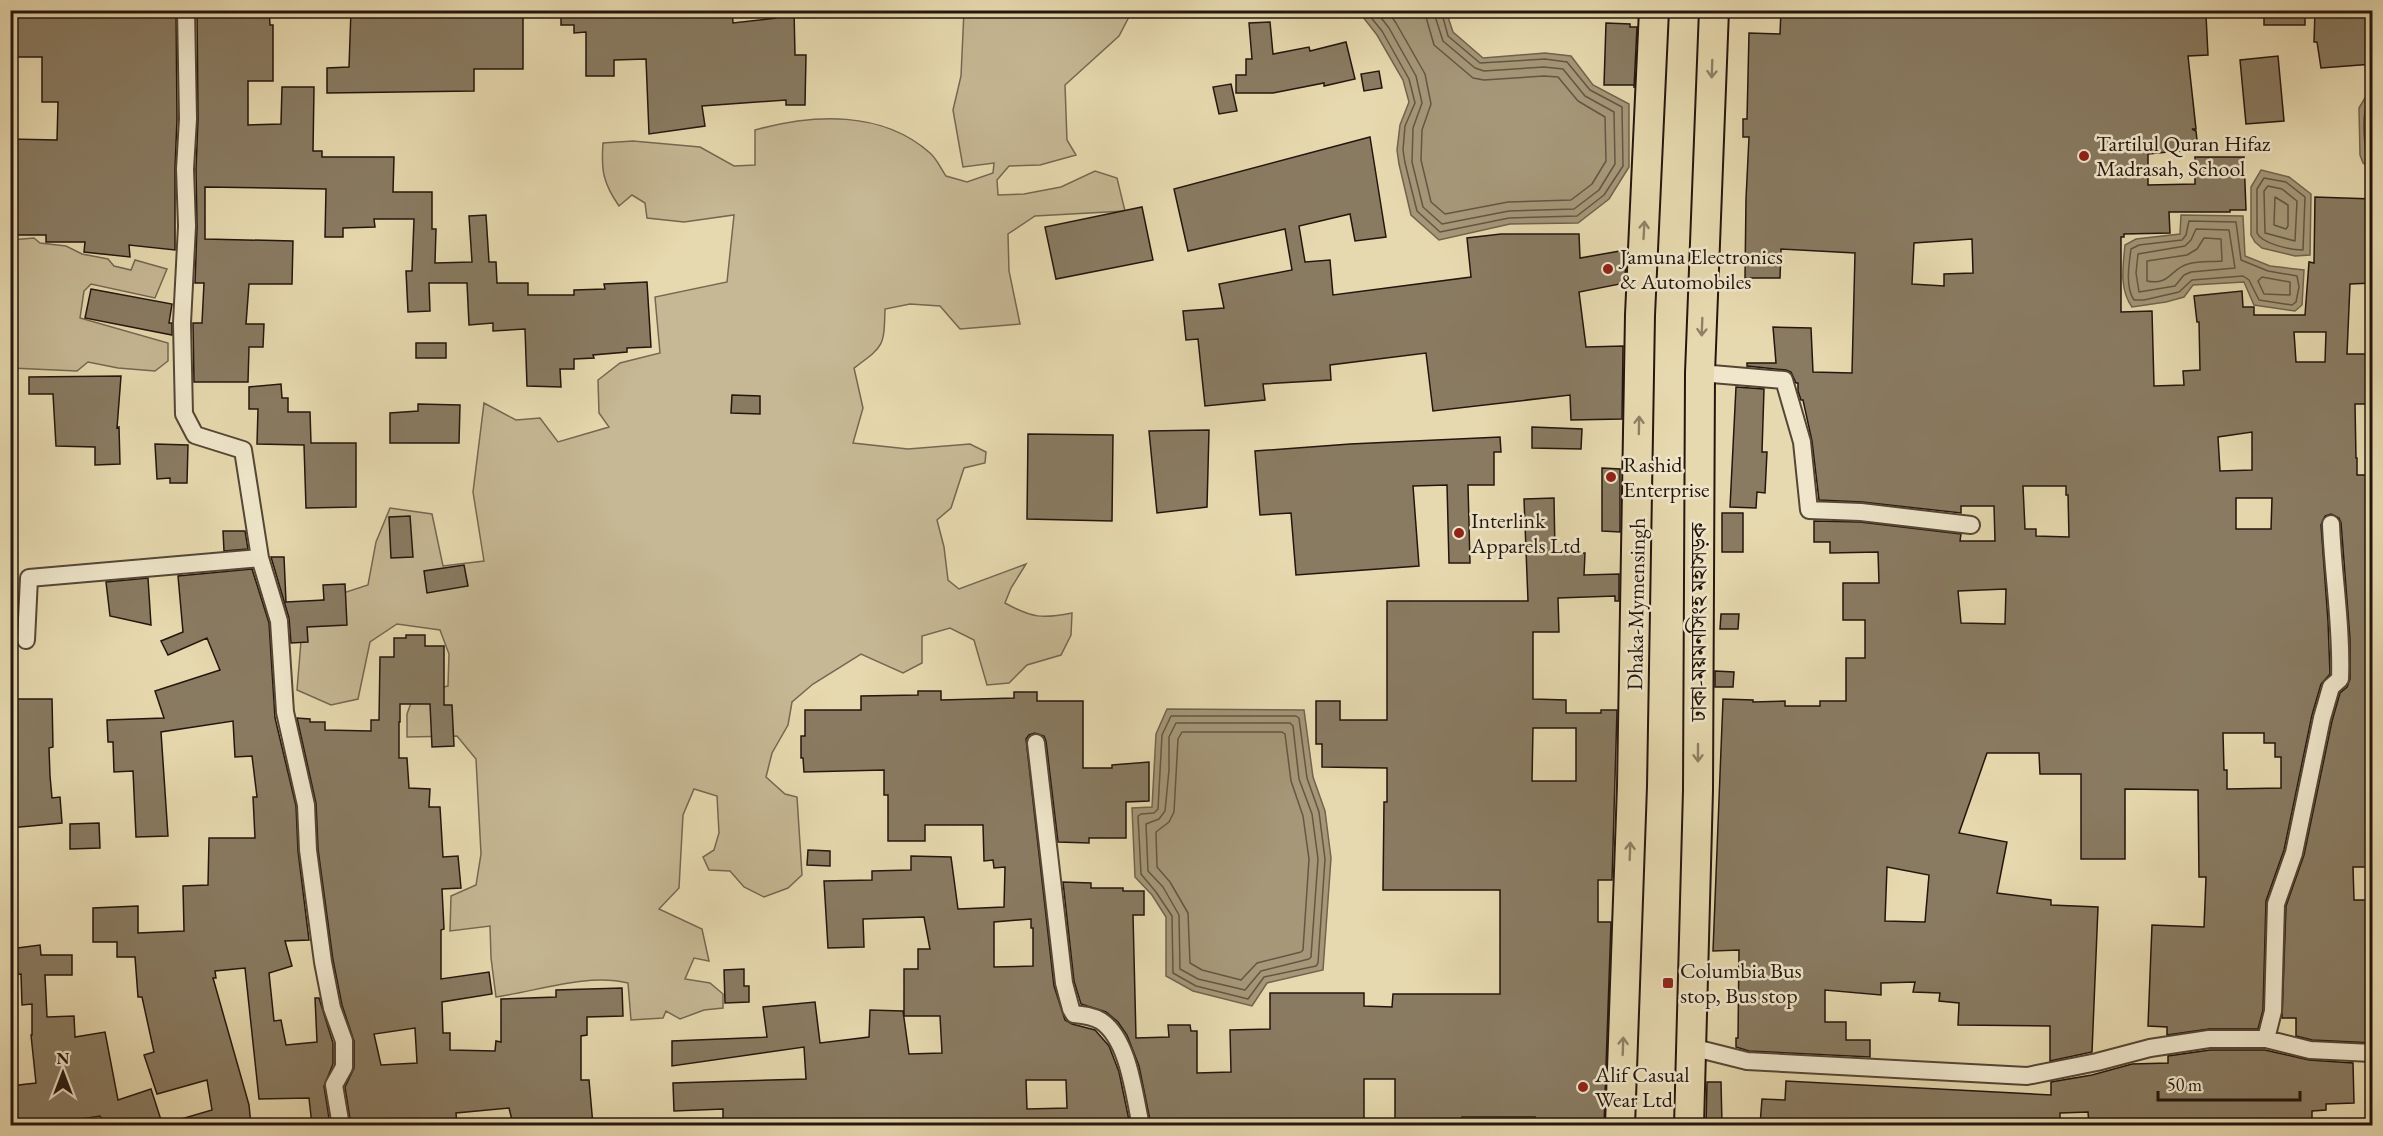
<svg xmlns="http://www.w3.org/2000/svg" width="2383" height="1136" font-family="'EB Garamond','Noto Serif Bengali',serif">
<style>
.green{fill:#c6b894;stroke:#756751;stroke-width:1.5}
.water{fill:#a59778;stroke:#71634e;stroke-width:1.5}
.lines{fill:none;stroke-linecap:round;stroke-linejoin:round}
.shore{stroke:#645643;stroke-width:1.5}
.building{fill:#897b62;stroke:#24160e;stroke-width:1.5;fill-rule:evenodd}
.minor-casing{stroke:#554736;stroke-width:20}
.trunk-casing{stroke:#24160e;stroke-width:32}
.minor{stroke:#efe6cb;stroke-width:16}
.trunk{stroke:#e7d9af;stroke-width:28}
.oneway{stroke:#8f8167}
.poi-dot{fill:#8f2418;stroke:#efe6cb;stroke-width:2}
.labels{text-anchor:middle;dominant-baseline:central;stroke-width:5;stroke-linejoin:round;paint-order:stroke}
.poi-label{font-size:22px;fill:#24160e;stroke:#efe6cb;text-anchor:start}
.street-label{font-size:22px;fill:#24160e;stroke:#efe6cb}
</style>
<rect width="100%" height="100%" fill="#e7d9af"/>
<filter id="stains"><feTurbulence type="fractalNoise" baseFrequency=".00333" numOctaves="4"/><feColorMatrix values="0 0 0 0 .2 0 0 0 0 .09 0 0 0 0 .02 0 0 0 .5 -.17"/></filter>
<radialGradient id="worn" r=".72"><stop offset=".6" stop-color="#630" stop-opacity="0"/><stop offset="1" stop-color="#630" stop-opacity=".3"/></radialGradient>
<path class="green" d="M964,11H1132L1119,36L1065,85L1067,140L1076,155L1040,165L1009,166L997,180L998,195L1024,194L1061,187L1095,171L1117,178L1125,211L1035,216L1008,234L1009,271L1020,324L960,329L940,306L910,304L885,309C884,347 884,346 854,368L863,408L853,443L908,449L970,444L986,452L985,463L964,468L951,508L937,520L944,547L948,580L959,589L1026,564L1011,588L1005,603C1032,618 1042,619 1072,613L1071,635L1061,655L1027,665L1009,683L987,685L974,640L950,628L922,636V663L903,673L861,654L813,684L792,702L788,725L772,753L766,777L785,794L797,797L802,875L788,888L764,897L744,887L730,871L709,870L703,857L714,850L719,833L717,796L694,789L683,815L679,888L659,909L702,929L709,961L694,958L685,979L710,983L723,994V1008L704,1010L680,1019L666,1011L663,1018L631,1020L628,983C587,973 538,991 496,997L491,958L490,926L450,931L451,896L476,885L481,854L476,759L457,736L407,737V714L415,692L448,686L449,654L440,630L397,624L370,642L358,699L331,705L297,690L301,641L300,607L368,585L376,542L390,508L432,514L443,566L484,561L473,492L484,403L516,420L540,418L558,442L609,427L599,413L598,380L620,363L660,353L655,297L727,282L734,215L684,222L647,218L645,203L632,195L619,206C603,183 601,170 603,143L633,141L700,147L734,166L755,165V130C813,114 882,110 930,153C937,159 941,169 946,176L967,182L993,173L994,163L963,167L953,110L961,76Z
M34,238L40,243L66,246L82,254L108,259L114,266L131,270L135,260L167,269L155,298L91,284L84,291L80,318L168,343V361L155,371L118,368L88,362L77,371L11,368V240Z"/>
<path class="water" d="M1360,10L1446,11L1453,32L1483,58L1545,53L1571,56L1593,85L1629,104V167L1609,199L1578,223L1510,224L1439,240L1411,215L1399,164L1397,150L1400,125L1409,102L1403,80L1377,35L1359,12Z
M2369,91L2372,92V169L2363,163L2360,155L2359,108Z
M2261,170L2289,177L2311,194L2310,255L2295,256L2262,248L2255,242L2251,235V187Z
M2181,215L2243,216L2245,256L2270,266L2304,270L2302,305L2295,311L2254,305L2244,282L2193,285L2184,297L2166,302L2132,307C2119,289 2123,266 2125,245L2136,239L2180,234Z
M1167,709L1304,710L1313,777L1325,811L1331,858L1323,970L1267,983L1252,1006L1193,991L1166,976V917L1152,895L1135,877L1132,808L1152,807L1156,734Z"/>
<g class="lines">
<path class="shore" d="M1365,10L1382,31L1409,79L1415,103L1405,126L1403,150L1405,163L1417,211L1440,232L1509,218L1577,216L1604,195L1623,166L1622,107L1590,90L1567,62L1545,59L1480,63L1448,36L1441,10
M1375,10L1389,28L1416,76L1422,103L1413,128L1412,162L1423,207L1442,224L1509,211L1574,209L1599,190L1615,164L1614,112L1585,96L1563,69L1544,67L1484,71L1475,68L1443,41L1433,10
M1387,10L1396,23L1425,74L1431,104L1422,130L1421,160L1431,202L1445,214L1508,202L1571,200L1592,184L1606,161L1605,117L1578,101L1558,77L1544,76L1484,80L1473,78L1434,45L1424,10
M2372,97C2370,101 2366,106 2365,110C2363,122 2363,155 2372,163
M2264,178L2286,182L2305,197L2303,250C2291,250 2262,244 2257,233V189Z
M2268,186L2282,189L2297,201L2295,241L2265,233L2264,191Z
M2275,197L2288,205V226L2286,229L2274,225Z
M2189,221L2236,222L2241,260L2268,271L2297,276L2299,287L2296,302L2292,305L2259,300L2249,280L2243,276L2192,280L2179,292L2144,300H2134C2125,287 2129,264 2131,249L2139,245L2182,240L2186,235Z
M2196,229L2229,230L2235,268L2191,272L2184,275L2175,286L2139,292L2136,273L2138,254L2185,246L2191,240Z
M2204,238L2221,239L2222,261C2211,262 2199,261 2188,264C2171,268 2170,286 2147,281V261L2187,255L2197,249Z
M2262,277L2290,282V295L2264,294L2258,281Z
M1171,716H1296L1299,718L1307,778L1319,812L1325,859L1318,963L1316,966L1264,977L1248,999L1196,986L1173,973L1172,916L1156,892L1141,874L1138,816L1141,814L1154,813L1158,809L1162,735Z
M1176,723H1290L1293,726L1299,779L1312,814L1318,859L1311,957L1309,959L1261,971L1245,990L1198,979L1180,969L1179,915L1163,887L1148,871L1146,824L1159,819L1165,811L1169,770V737Z
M1182,732H1282L1285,734L1291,781L1303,816L1309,859L1303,950L1301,952L1257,963L1241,980L1202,970L1190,963L1188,913L1170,882L1157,867L1156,832L1169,822L1174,812L1178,739Z"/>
</g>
<path class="building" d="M12,10H124V16L165,17V10H176L177,119L175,168V250L129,245L130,257L84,252L85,242H46V235H10V139L57,140L58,102H42V57H10Z
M197,10H269L270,25H273V81H248V125L281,124L282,87H314L313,151H322V157H394L393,192H432V229H436L435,263L472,262L469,216L486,215L489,262H496L497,283H528V295H574V290L605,289L604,284L647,282L651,347L627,348V352L593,355L594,358L574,359V369H560L561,387L527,386L525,329L493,331V323L469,325L467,283H429L430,311L408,312L406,271H412L414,219H374L375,227L343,228V237H325L326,189L205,187V239L293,241L292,284H249L246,324H264L263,347H249L248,382H194L193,323H202L204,283H195L197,227L196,169L198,119Z
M351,10H523V69H474V91L327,93V68L349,67Z
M561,10H732L733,23L776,18V10H794L795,55H806L805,105H786V100L702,106L705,126L649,134L646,59L614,60V76H586V32L574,33V25H561Z
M1781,10H2183L2184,16L2206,15L2208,55L2188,56L2196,129H2192L2196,131L2198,149L2148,154V185L2195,184V157H2244L2246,210H2230V212H2169L2170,233L2124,234V237H2121V312L2152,311L2154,386L2184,385L2183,371L2200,370L2199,322H2197L2194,296L2242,291L2243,307H2254V315H2305L2309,262L2314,263L2315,197L2373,199V283L2350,284L2347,354H2367L2368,404H2355L2356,458H2357V475H2373V867H2353L2354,900H2373V1043L2312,1040L2296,1036V1018H2282L2286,906L2304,855L2332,721L2340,693L2347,687L2350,679V639L2341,523L2339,518L2331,514L2325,516L2321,525L2328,621L2330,674L2321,684L2312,715L2284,850L2266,901L2263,1010L2258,1029H2209L2167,1035V1027L2148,1026L2152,925L2204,927L2206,877H2199L2198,790L2125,789V859H2081V774H2040L2039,753H1987L1959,833L2007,842L1997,893L2051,900V905L2098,907L2092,1052L2050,1061V1026L1958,1025L1959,1003L1939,1001L1940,993L1913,992L1915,982L1881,983V995L1825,990V1022H1846V1040H1870V1057L1749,1051L1736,1047V1038H1738L1739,950L1713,951L1723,699L1753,700V702L1785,701V706H1820V701H1846V658H1865V620H1843V583H1879L1878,552L1830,553V542H1814V521L1860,522L1961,534L1960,541H1995L1994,506H1961V513L1862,502L1819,500L1812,441L1803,400H1801L1798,391V383H1796L1791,372L1786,370L1747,366V363H1776L1773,327L1811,328L1813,372L1852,373L1855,253L1781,249L1780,278H1745L1746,199L1749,137H1743V119H1747L1749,33L1780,34ZM1972,239L1973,273L1944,274V286L1912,284L1914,243ZM2294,332H2326L2325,362H2296ZM2252,432V470L2220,471L2218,437ZM2023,486H2066V495H2068L2069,537L2036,536V529H2025ZM2236,498H2272L2271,529H2236ZM2006,589L2005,624L1961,623L1958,591ZM2223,733H2264V743H2275V757H2281V788L2227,789V770H2224ZM1887,867L1929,875L1925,922L1885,921Z
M2264,10H2305V25H2264Z
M2315,11H2373V64L2321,68L2317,42H2314Z
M1270,22L1273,54L1309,47L1310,51L1346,42L1355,79L1324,86V83L1273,93H1236V75H1246V59H1252L1249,23Z
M1606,23L1630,24V27H1637L1634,88V85H1604Z
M2278,56L2284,121L2246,124L2240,60Z
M1379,71L1382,88L1364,91L1361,74Z
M1231,84L1237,111L1219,114L1213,87Z
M1370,137L1386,237L1355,241L1350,214L1299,226L1305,262L1330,260L1333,295L1471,277L1467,238L1501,234H1579L1580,258L1626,250L1625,283L1579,292L1586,347L1623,346L1622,419L1571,420L1570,395L1433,411L1426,353L1330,365L1331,380L1263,384L1265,400L1205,406L1198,339L1186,340L1183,311L1224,308L1219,284L1292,270L1285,229L1188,251L1174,189Z
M1142,207L1153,260L1056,279L1045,227Z
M91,289L172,304L169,323H172V335L85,318Z
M416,343H446V358H416Z
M121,376L117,428L119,427L120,464L95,465V447L56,446L53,394H29V377Z
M281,384L282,398H288V412H310L311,443H356V507L306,508L304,445L257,444L258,409H249V387Z
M1736,387L1764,389L1762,452H1767L1765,493L1757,492L1756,508L1730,507Z
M732,395L760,396V414L731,413Z
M418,404L460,405L459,443H390V413L418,411Z
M1532,427L1582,429L1581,449L1532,448Z
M1209,430L1207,507L1157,513L1149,431Z
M1028,434L1113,435L1112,521L1027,519Z
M1500,437L1501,452H1494V485H1468L1470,563H1449L1447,485L1413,486L1419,566L1296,575L1291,513L1260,515L1255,451L1350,444Z
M155,444L188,445L187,483H170V478L157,479Z
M1602,468L1620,469V532L1602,531Z
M1554,498L1555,553H1585L1584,575L1619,574V601H1615V596L1558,598L1559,632H1533V699L1566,700V713H1601V710H1617L1612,880H1598V922H1611L1604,1125H1534L1535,1117H1462V1125H1395V1079H1364V1125H1233V1121L1203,1122V1125H1151L1139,1066L1127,1035L1118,1022L1106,1012L1081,1004L1074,981L1063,882L1091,883V888H1123V891H1144V915H1133L1136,1038L1169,1037L1168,1025H1190L1191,1031H1197V1073L1231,1072L1230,1030L1270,1029V993H1364V1006L1392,1007L1393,994H1500V890H1383L1384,802H1387V768L1322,767V744H1316V701H1340V720H1387V601H1528L1524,499ZM1533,728H1576V781H1532Z
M1722,513H1743V552H1722Z
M410,516L413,557L391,558L389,517Z
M223,531H245L248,549L224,551Z
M271,557H284L286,602L324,600L323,585L345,584L347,625L307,627L308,642L291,643L289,618Z
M464,565L468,586L427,593L424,571Z
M252,569L269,623L275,718L296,806L298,851L309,940L285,941L292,966L269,973L274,1021L281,1020L286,1045L317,1042L315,998H319L333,1043V1064L324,1086L330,1125H312L309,1098L259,1099L245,968L215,971L216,978H213L249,1105L251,1125H174V1121L212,1110L207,1080L157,1094L144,1055L154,1052L142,997H138L135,957H117V942H93V908L138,906V933L184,931L183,886L208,885L209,838H255L253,797H257L252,756L235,757L233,721L161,732L168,836L136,837L133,771L114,772L113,742H108L107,720L164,718L155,691L220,670L207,638L168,655L161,641L183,632L178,576Z
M148,578L151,625L110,616L106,582Z
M1721,614H1739L1738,629H1720Z
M406,635H425V646H444V705H452L454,746L432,747L430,704H400V722H399V758H407L409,788L430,789L429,807H440L443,857L458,856L461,888L442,889L444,929L441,930V979L489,972L492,994L442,1002L443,1033H450V1050L495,1051L496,1041L501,1042V999L556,997V990L622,988L623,1016L587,1017V1035L581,1036V1080H589L593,1125H557L527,1120L513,1124L509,1108L456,1113L457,1125H391V1121L351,1125L345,1087L354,1068V1041L342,1005L333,960L318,849L316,803L297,718L310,719V722H325V730L371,731V720H379L380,657H394V638H406ZM415,1028L417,1063L381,1065L374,1034Z
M1715,671L1734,672L1733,687H1715Z
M918,691H941V700L1014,698V692H1037V701H1083V768H1112V765L1149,762V801L1126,802V838H1089V843L1058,842L1046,741L1044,736L1035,733L1029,735L1026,739L1054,986L1065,1020L1072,1024L1095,1030L1109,1046L1119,1072L1130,1125H991V1122L949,1125H723V1109L674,1111L673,1083L806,1079L804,1047L672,1066V1041L767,1037L763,1007L815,1002L820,1043L869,1037L870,1010L903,1011L909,1054L942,1053L940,1016H904V969H918V949H930L924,917L863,919L864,947L828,948L824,881L872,880V871L911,870V856L951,857L958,909L1004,907L1005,867L994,868L993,860L984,861L983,825H925V841H888V795H884V770L804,772L803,758H801V736H805V710H861V696L918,695ZM1031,919V928H1033V966L994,967V922ZM1026,1080H1066L1067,1108L1027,1109Z
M13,699H52L53,747L49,748L50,776L52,798L60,797L62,823L10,828V758H15Z
M99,823L100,848L70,849V824Z
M808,850L830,851V866L807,865Z
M40,945L41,955H72V975H45L47,1017L74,1016L75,1037L105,1032L118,1100L151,1089L162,1123L104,1125L100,1116L56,1123V1125H14L10,1086L36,1083L31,1035H32V1004L22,1005L21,974L10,975V949Z
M744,969V986H749V1002L725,1003L724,970Z
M2210,1050H2265L2309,1060L2353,1063L2354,1103L2326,1104V1110L2312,1111V1125H2231V1120L2171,1121V1125H2089L2088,1112L2060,1113V1125H1760L1762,1099L1785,1100L1786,1081L2051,1095V1082L2092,1075L2132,1064L2168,1063V1056Z
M1707,1082H1721L1722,1125H1706Z"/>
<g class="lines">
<g class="minor-casing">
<path id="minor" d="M186,10L188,119L185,169L187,226L182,323L184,414L195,435L243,450L260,558L279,621L285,712L306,805L308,850L323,962L332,1008L344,1041V1067L334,1085L341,1126
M1700,373L1784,380L1802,442L1809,510L1861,512L1971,525
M26,640L29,578L260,558
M1036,743L1064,983L1071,1009L1074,1014C1083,1015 1093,1016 1101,1021C1129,1040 1134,1095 1141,1126
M2266,1039L2273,1011L2276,904L2294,853L2322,718L2331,687L2340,679C2342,626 2333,576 2331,524
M1691,1047L1747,1061L2027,1076L2097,1062L2150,1048L2209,1039H2266L2310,1050L2372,1053"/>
</g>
<g class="trunk-casing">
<path id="trunk" d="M1620,1126L1632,786L1640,315L1654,10
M1689,1126L1698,790L1700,373L1714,10"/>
</g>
<use href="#minor" class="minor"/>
<use href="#trunk" class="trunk"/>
</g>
<defs><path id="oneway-shaft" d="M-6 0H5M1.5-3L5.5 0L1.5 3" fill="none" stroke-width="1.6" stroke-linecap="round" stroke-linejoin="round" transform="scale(1.5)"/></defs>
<g class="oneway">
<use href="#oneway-shaft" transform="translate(1712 69) rotate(92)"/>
<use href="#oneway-shaft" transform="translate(1644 230) rotate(-87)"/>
<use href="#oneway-shaft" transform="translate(1702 327) rotate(92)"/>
<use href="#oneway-shaft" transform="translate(1639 425) rotate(-89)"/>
<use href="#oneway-shaft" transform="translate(1698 753) rotate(90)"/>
<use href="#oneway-shaft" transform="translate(1630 851) rotate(-88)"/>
<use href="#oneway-shaft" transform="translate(1623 1046) rotate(-88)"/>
</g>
<g class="poi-dot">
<circle cx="2084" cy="156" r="6"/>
<circle cx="1608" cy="269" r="6"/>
<circle cx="1611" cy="477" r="6"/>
<circle cx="1459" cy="533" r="6"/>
<rect x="1662" y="977" width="12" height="12" rx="3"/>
<circle cx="1583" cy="1087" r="6"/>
</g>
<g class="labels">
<g class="poi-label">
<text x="2096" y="143">Tartilul Quran Hifaz<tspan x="2096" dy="25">Madrasah, School</tspan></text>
<text x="1620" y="256">Jamuna Electronics<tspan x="1620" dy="25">&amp; Automobiles</tspan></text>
<text x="1623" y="464">Rashid<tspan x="1623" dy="25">Enterprise</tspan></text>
<text x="1471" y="520">Interlink<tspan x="1471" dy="25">Apparels Ltd</tspan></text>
<text x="1680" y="970">Columbia Bus<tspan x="1680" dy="25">stop, Bus stop</tspan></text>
<text x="1595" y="1074">Alif Casual<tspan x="1595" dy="25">Wear Ltd</tspan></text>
</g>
<g class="street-label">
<text transform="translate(1636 604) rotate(-89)">Dhaka-Mymensingh</text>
<text transform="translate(1698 622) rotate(-90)">ঢাকা-ময়মনসিংহ মহাসড়ক</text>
</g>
</g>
<rect width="2383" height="1136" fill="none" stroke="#e7d9af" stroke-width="36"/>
<rect x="12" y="12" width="2359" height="1112" fill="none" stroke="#24160e" stroke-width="3"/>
<rect x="18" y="18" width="2347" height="1100" fill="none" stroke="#24160e" stroke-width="1.5"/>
<g transform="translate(63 1073)" stroke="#efe6cb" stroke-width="4.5" paint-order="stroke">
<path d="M0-4.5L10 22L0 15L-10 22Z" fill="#24160e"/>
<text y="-9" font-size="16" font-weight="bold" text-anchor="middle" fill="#24160e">N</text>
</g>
<path d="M2158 1091v9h142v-9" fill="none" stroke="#24160e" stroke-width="3"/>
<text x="2167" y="1091" font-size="18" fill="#24160e" stroke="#efe6cb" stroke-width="4.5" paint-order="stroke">50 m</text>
<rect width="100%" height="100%" filter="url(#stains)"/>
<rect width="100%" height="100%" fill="url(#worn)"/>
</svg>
